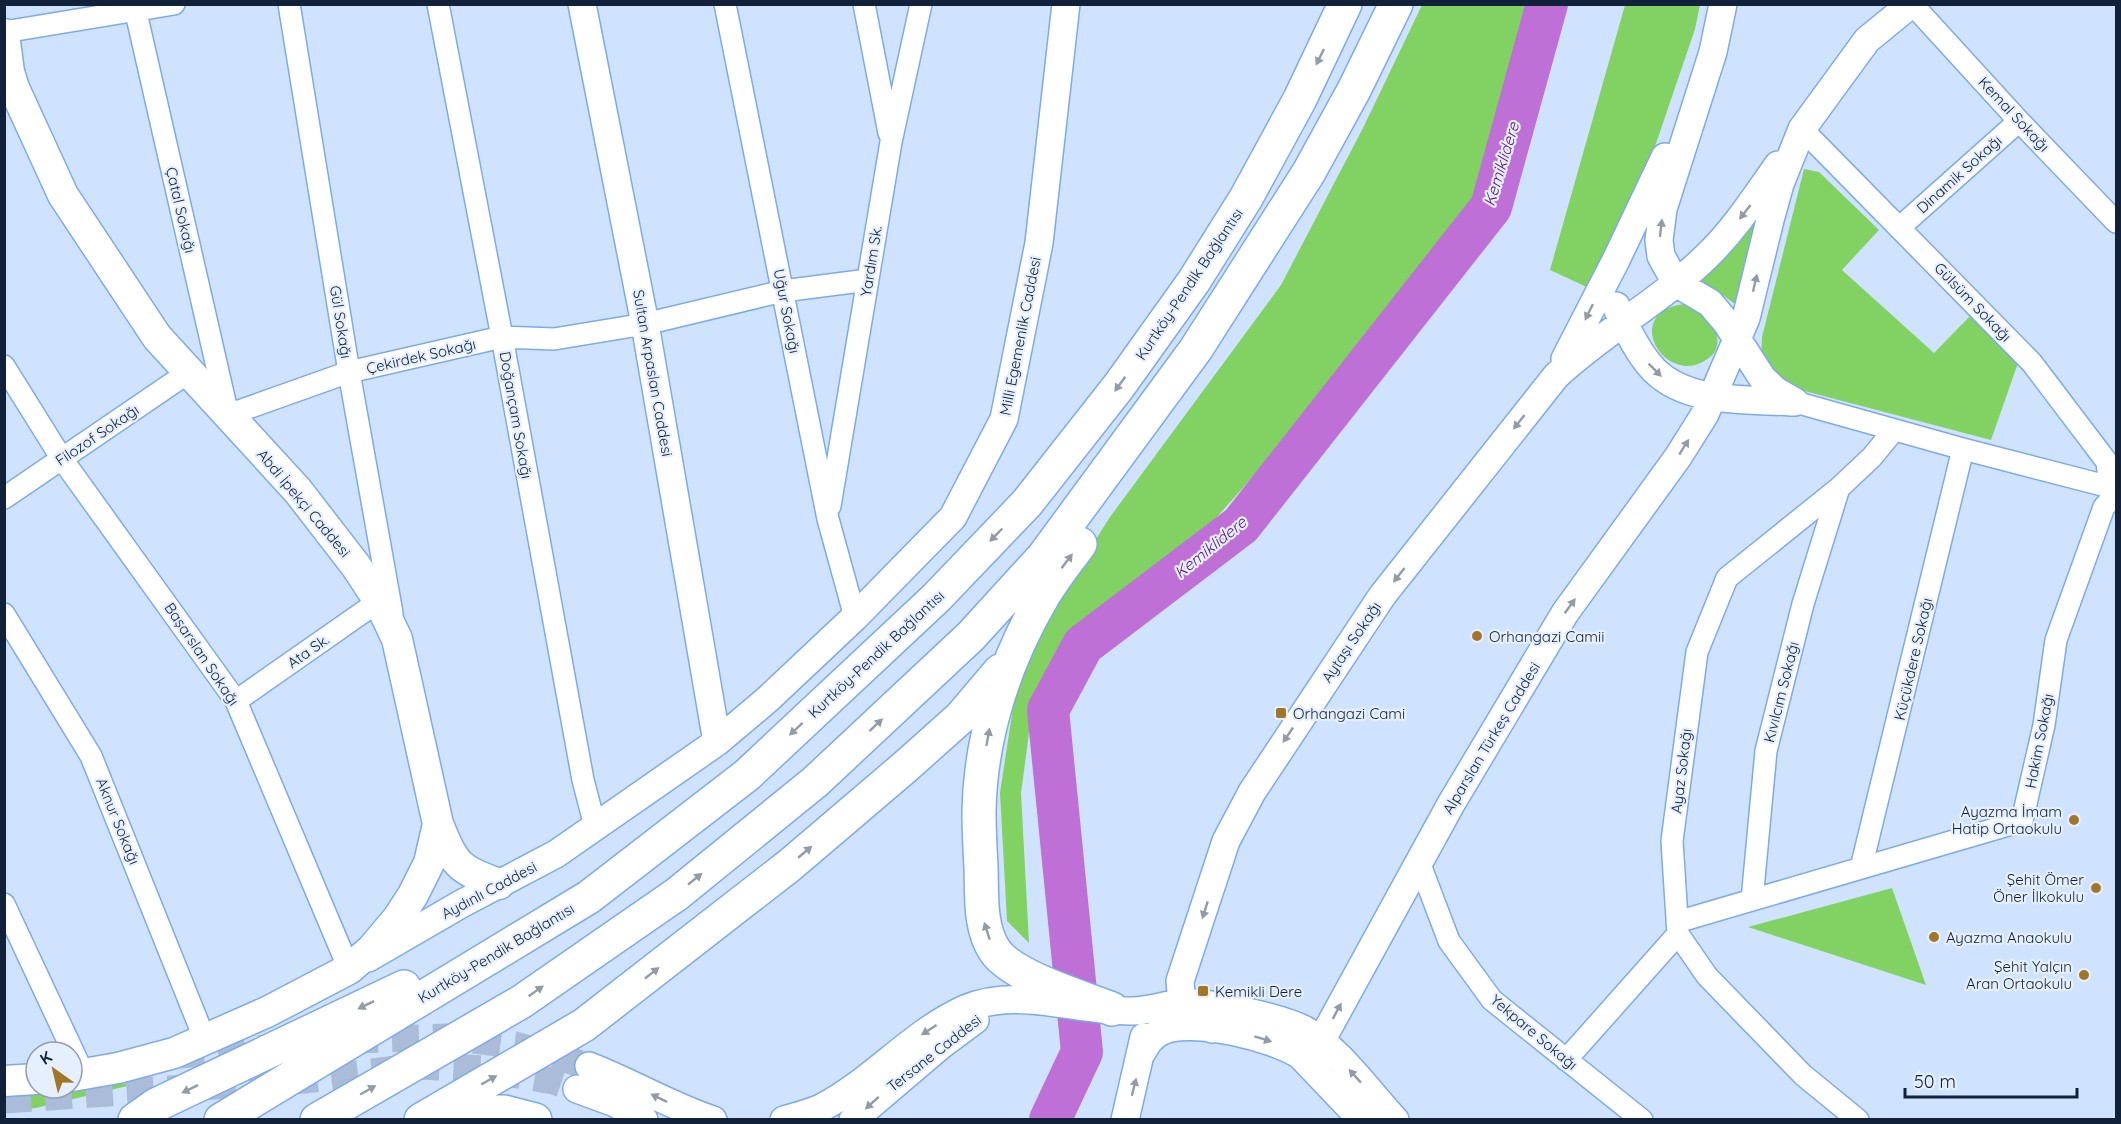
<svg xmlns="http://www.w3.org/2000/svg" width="2121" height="1124" font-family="Quicksand,sans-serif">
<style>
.green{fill:#81d263}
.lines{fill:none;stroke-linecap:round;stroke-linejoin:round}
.river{stroke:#bf70d7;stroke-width:42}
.tertiary-tunnel{stroke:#aabcd7;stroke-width:27;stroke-dasharray:27 14;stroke-linecap:butt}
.minor-casing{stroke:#7eaae9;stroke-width:24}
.tertiary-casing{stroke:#7eaae9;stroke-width:30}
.secondary-casing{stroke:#7eaae9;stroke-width:33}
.motorway-casing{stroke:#7eaae9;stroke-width:36}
.minor{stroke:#fff;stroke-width:21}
.tertiary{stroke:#fff;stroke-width:27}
.secondary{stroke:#fff;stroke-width:30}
.motorway{stroke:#fff;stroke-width:33}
.oneway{fill:#949ba6}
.poi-dot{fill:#a27627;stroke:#e6effd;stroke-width:2}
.labels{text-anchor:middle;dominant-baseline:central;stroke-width:4.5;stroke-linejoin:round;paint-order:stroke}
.street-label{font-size:15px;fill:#11213a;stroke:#e6effd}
.poi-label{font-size:15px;fill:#11213a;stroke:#e6effd;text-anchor:start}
.water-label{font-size:16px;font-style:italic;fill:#5f1373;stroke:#e6effd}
</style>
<rect width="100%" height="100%" fill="#d0e3fe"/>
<path class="green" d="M1422,5H1533L1480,194L1275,452L1190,547L1075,632L1032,711L1021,793L1029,943L1007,921L1000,793L1016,688L1049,613L1110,517L1281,285L1364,126Z
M1625,5H1700L1695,29L1646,173L1591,289L1550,270Z
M1804,169L1819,172L1879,230L1842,270L1934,353L1970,316L2018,363L1991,440L1789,387L1761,359L1762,337Z
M1754,218L1760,221L1739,307L1720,293L1698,280Z
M1684,304C1690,305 1696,306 1701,309C1715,320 1725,345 1710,357C1668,392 1618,313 1684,304Z
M1892,888L1926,985L1748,927Z
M144,1082L36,1108L5,1112L4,1091L72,1088Z"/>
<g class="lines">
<path class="river" d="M1050,1120L1082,1052L1048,710L1083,645L1241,525L1491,207L1547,4"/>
<path class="tertiary-tunnel" d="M351,1040L447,1037L515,1045L589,1066
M177,1055L268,1048
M4,1100L305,1080L420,1066L484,1069L553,1081L577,1089"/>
<g class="minor-casing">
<path id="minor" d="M134,4L228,415L349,372L502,337L554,339L645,324L783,291L868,280
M289,4L349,372L392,613
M438,4L502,337L583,780L595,826
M725,4L828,519L855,617
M864,4L889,133
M1912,4L2019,121L2116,222
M4,32L174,4
M1802,129L2032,363L2107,462L2110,487L2116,493
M1899,228L2019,121
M4,366L62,459L236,701L349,969
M1795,402L1963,449L2110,487
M4,498L189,372
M830,506L891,142L921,4
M4,614L91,756L205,1040
M236,701L379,601
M1419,862L1449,941L1492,1000L1642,1120
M1861,868L1963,449
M1752,900L1766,751L1803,604L1839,488
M4,904L84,1075
M1677,922L2022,821L2044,725L2056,640L2104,507L2116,494
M1566,1060L1678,934
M1858,1120L1803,1075L1707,976L1678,934L1672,841L1697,652L1727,578L1839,488L1872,457L1894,430"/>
</g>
<g class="tertiary-casing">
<path id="tertiary" d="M582,4L645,324L717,742
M1723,4L1713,52L1663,209L1659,240L1661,256L1676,283L1710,303L1726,322L1763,379L1776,391L1795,402
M1616,306C1626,327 1637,352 1654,370C1688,404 1747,399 1791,402
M1565,359L1616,260L1665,157
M368,958L461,904L556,854L717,742L768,699L855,617L953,517L1004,419L1039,243L1066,4
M1212,1029C1189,1016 1181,1008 1180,981L1226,841L1252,792L1382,596L1556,376C1603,332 1661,301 1707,256C1735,229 1756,196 1778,165
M1141,1054C1146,1045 1151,1036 1162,1031C1191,1017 1274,1038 1300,1055L1362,1120
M1309,1063L1451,804L1565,613L1678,457L1705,414L1746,318L1770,220L1780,184L1802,129L1867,40L1911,4
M589,1066C631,1082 670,1106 713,1120
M577,1089L615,1103L644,1120
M784,1120C797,1116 811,1113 823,1107C874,1080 912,1033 965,1009C1018,986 1077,1012 1132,1011C1148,1011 1165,1005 1181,1003C1206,1001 1283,1018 1305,1030C1339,1049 1368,1091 1395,1120
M853,1120L940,1046L975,1020
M1125,1120L1144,1037"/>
</g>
<g class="secondary-casing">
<path id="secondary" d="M4,34L9,72L14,88L63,195L157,337L298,491L356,566L379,601L397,639L438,824L429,863L413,895L398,918L372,949L349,969L267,1012L174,1053L118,1068L72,1076
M438,824C455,865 456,868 499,884
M4,1081L36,1079"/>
</g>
<g class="motorway-casing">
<path id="motorway" d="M1080,544C1067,562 1052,580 1041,600C1004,663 980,739 979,812C979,830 980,849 981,867C982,895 979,927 995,951C1013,977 1082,997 1112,1009
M135,1120L156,1105L404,987
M221,1120L589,897L747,775L936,598L1027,503L1119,386L1194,281L1246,198L1300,99L1345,4
M317,1120L521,1002L677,894L815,782L971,636L1044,556L1196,349L1309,172L1354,90L1396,4
M421,1120L584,1025L790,865L905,767L961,717L1000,671
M448,1120L461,1113L504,1112L535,1120"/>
</g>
<use href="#minor" class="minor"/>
<use href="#tertiary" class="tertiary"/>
<use href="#secondary" class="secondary"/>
<use href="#motorway" class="motorway"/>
</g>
<defs><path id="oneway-solid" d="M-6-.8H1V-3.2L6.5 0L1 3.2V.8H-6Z" transform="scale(1.5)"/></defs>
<g class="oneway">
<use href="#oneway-solid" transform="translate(1320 57) rotate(116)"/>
<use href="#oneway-solid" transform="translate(1745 212) rotate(128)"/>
<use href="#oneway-solid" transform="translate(1661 228) rotate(-83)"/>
<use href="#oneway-solid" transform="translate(1755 283) rotate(-77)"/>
<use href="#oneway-solid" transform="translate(1589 312) rotate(116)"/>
<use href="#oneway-solid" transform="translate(1655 370) rotate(45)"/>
<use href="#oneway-solid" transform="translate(1120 384) rotate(126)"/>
<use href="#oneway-solid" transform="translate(1519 422) rotate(128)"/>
<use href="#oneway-solid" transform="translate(1684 447) rotate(-58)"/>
<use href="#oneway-solid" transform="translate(996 535) rotate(134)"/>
<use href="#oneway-solid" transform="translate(1067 561) rotate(-53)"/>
<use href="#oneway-solid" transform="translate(1399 575) rotate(128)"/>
<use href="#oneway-solid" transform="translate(1570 606) rotate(-54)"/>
<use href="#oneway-solid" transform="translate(876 725) rotate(-43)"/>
<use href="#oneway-solid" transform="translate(796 729) rotate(137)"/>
<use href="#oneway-solid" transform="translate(1288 735) rotate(124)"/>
<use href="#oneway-solid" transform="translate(988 737) rotate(-80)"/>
<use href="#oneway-solid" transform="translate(805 852) rotate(-40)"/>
<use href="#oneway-solid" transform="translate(695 879) rotate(-39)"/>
<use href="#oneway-solid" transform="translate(1205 910) rotate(108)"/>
<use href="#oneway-solid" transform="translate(987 931) rotate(-108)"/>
<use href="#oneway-solid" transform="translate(652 973) rotate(-38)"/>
<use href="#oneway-solid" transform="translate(536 991) rotate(-35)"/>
<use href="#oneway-solid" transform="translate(366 1005) rotate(154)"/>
<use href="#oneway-solid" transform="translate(1337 1011) rotate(-62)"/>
<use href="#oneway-solid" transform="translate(929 1030) rotate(147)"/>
<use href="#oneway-solid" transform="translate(1263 1039) rotate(17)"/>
<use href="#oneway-solid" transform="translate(1355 1076) rotate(-132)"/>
<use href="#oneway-solid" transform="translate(489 1080) rotate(-30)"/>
<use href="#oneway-solid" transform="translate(1134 1087) rotate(-76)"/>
<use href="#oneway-solid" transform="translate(190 1089) rotate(154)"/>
<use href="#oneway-solid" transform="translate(368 1090) rotate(-30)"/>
<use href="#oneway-solid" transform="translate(659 1098) rotate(-154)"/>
<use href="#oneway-solid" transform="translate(872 1103) rotate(138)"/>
</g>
<g class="poi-dot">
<circle cx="1477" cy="636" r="6"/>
<rect x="1275" y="707" width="12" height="12" rx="3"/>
<circle cx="2074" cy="820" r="6"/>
<circle cx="2096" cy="888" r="6"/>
<circle cx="1934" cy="937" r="6"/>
<circle cx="2084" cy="975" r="6"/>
<rect x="1197" y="985" width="12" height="12" rx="3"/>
</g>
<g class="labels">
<g class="street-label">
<text transform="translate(2014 114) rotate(47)">Kemal Sokağı</text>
<text transform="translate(1959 174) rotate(-42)">Dinamik Sokağı</text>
<text transform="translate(181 210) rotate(77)">Çatal Sokağı</text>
<text transform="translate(871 261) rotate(-81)">Yardım Sk.</text>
<text transform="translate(1189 284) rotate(-56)">Kurtköy-Pendik Bağlantısı</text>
<text transform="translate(1973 302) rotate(46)">Gülsüm Sokağı</text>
<text transform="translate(787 311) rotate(79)">Uğur Sokağı</text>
<text transform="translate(341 322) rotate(81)">Gül Sokağı</text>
<text transform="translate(1020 336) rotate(-79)">Milli Egemenlik Caddesi</text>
<text transform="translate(421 356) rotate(-13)">Çekirdek Sokağı</text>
<text transform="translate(653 373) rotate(80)">Sultan Arpaslan Caddesi</text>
<text transform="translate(516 415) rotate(80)">Doğançam Sokağı</text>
<text transform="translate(97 435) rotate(-34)">Filozof Sokağı</text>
<text transform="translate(304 503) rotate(50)">Abdi İpekçi Caddesi</text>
<text transform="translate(1351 642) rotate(-56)">Aytaşı Sokağı</text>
<text transform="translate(308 651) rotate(-35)">Ata Sk.</text>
<text transform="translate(202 654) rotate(56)">Başarslan Sokağı</text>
<text transform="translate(876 654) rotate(-43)">Kurtköy-Pendik Bağlantısı</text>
<text transform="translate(1913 659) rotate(-77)">Küçükdere Sokağı</text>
<text transform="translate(1781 692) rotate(-76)">Kıvılcım Sokağı</text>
<text transform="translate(1491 738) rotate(-59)">Alparslan Türkeş Caddesi</text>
<text transform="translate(2039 741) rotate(-79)">Hakim Sokağı</text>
<text transform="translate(1681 771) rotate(-83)">Ayaz Sokağı</text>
<text transform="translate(118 821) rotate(68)">Aknur Sokağı</text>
<text transform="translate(489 890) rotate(-28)">Aydınlı Caddesi</text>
<text transform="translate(496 953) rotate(-31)">Kurtköy-Pendik Bağlantısı</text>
<text transform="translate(1534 1032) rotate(40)">Yekpare Sokağı</text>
<text transform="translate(934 1053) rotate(-38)">Tersane Caddesi</text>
</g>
<g class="poi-label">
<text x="1489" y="636">Orhangazi Camii</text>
<text x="1293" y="713">Orhangazi Cami</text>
<text x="2062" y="811" text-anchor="end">Ayazma İmam<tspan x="2062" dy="17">Hatip Ortaokulu</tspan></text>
<text x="2084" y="879" text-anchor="end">Şehit Ömer<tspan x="2084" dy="17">Öner İlkokulu</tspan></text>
<text x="1946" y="937">Ayazma Anaokulu</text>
<text x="2072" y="966" text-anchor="end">Şehit Yalçın<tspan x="2072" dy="17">Aran Ortaokulu</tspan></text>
<text x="1215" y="991">Kemikli Dere</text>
</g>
<g class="water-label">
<text transform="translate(1501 164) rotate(-73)">Kemiklidere</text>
<text transform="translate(1210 547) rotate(-39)">Kemiklidere</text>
</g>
</g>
<rect width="2121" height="1124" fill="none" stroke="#11213a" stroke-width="12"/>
<g transform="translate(54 1070) rotate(326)"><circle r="28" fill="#e6effd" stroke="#919daf" stroke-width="1.5"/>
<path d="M0-4.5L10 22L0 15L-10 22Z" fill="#a27627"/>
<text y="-9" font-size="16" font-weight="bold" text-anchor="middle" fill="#11213a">K</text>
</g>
<path d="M1905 1088v9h172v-9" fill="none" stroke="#11213a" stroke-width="3"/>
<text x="1914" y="1088" font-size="18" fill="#11213a" stroke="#e6effd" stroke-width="4.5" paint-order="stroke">50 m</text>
</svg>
